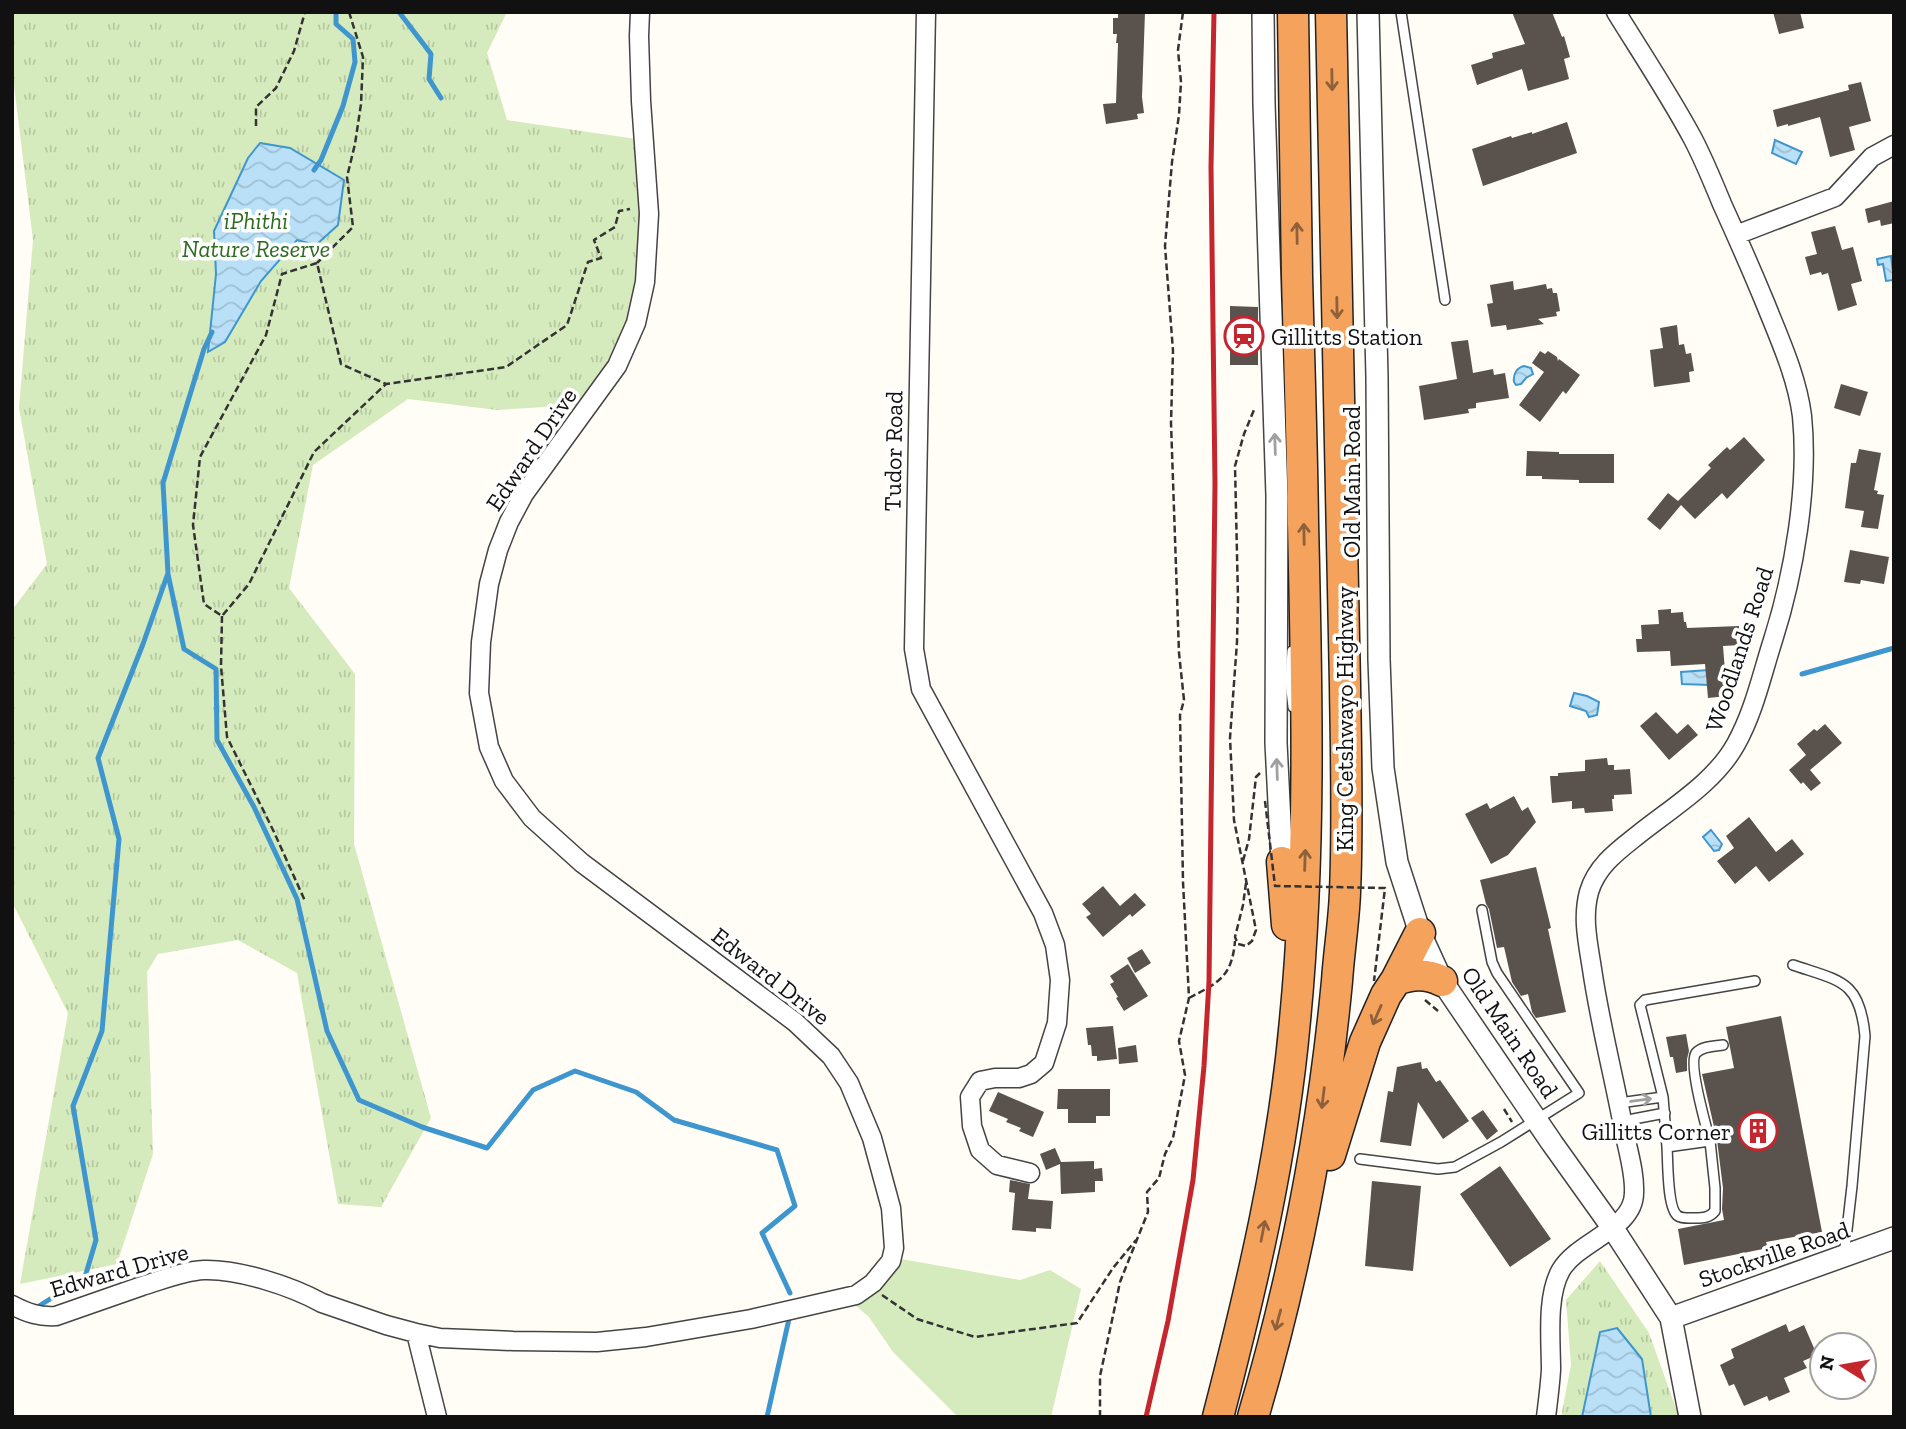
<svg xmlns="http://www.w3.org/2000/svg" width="1906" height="1429" font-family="'Zilla Slab',serif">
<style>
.grass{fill:#d5ebbd}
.park{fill:url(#park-tufts)}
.water{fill:url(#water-waves);stroke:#3f96cf;stroke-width:2}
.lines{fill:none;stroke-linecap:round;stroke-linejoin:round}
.stream{stroke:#3f96cf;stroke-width:5}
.building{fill:#5a524d}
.service-casing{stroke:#444;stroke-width:12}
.minor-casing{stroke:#444;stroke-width:21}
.tertiary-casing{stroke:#444;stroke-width:24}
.motorway-casing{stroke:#222;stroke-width:33}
.path{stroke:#333;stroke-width:2.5;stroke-dasharray:7 3.5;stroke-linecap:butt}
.service{stroke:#fff;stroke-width:9}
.minor{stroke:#fff;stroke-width:18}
.tertiary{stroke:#fff;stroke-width:21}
.motorway{stroke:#f5a25d;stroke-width:30}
.rail{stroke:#c4262e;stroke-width:5}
.path-bridge{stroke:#333;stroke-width:2.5;stroke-dasharray:7 3.5;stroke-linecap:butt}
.oneway{stroke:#8e613b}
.oneway2{stroke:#a0a0a0}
.labels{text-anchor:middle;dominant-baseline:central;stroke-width:7;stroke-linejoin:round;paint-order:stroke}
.park-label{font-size:24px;font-style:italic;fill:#2f6b1f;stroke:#fff}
.poi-label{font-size:24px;fill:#111;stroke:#fff;text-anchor:start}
.street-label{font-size:24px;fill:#111;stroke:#fff}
</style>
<defs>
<pattern id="park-tufts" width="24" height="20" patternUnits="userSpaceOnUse" patternTransform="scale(1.75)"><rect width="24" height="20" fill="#d5ebbd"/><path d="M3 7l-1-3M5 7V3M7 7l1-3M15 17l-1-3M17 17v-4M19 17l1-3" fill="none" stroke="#b6c8a1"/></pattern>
<pattern id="water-waves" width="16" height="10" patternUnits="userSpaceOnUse" patternTransform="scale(1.75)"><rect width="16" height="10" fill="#b9e0f7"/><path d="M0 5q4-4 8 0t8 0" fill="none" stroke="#9ebfd3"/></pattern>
</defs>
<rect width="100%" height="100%" fill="#fffdf5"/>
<path class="grass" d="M901,1259L1020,1280L1050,1270L1081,1289L1051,1417H958L893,1352L869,1317L855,1305L874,1294Z"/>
<path class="park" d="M12,12H507L487,53L507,120L643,140L645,282L591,404L497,410L408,399L313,465L289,588L355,674L354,844L431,1118L381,1207L338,1204L297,973L238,940L158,954L147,972L153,1154L117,1264L20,1284L68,1013L12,902V610L47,564L19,408L33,240L12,69Z
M1600,1261L1649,1333L1679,1417H1561L1571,1365L1566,1300Z"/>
<path class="water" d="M1775,140L1802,152L1796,164L1772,153Z
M260,143L290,148L344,180L338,225L316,245L297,240L261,281L225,342L208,352L216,274L214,231L248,158Z
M1891,256L1894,280L1886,281L1883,264L1878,265L1877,259Z
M1524,366L1531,368L1533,374L1526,378L1521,384L1516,385L1514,382C1513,375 1516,368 1524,366Z
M1708,670L1709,685L1682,684L1681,672Z
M1574,693L1587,696L1599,702L1597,715L1589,717L1586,711L1570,706Z
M1711,830L1722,844L1719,850L1714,851L1703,837Z
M1617,1328L1642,1359L1651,1417H1582L1600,1332Z"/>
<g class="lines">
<path class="stream" d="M399,12L431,54L429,79L441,98
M314,170L321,160L343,106L355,62L353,39L336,24V12
M168,574L184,649L216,669L217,740L254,807L297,899L327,1031L359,1100L422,1127L487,1148L533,1090L575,1071L636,1092L674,1120L777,1150L795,1206L762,1233L790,1293
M1802,674L1894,648
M39,1306L85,1277L96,1240L73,1106L102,1031L119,839L98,758L143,644L168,573L163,483L204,349L212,332
M767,1417L789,1319"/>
</g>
<path class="building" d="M1118,12H1145L1142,97L1144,113L1137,114L1138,119L1106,124L1103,104L1116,103L1118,43H1116L1117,34H1113V18H1118Z
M1512,12H1552L1562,37L1564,36L1570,57L1564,59L1569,79L1528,91L1522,69L1477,85L1471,65L1493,58L1492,53L1525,44Z
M1773,12H1800L1804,28L1779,34Z
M1861,82L1871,121L1849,127L1855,150L1830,157L1820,117L1788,126V124L1777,127L1773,110L1849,90L1848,85Z
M1567,122L1577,153L1483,186L1472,149L1511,136L1512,138L1532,132V134Z
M1894,201V223L1881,226L1880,220L1868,223L1865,209Z
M1835,226L1842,250L1853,247L1862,281L1851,284L1857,305L1838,311L1828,273L1822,275L1821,272L1810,275L1805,257L1817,254L1811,232Z
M1513,281L1514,290L1546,284L1547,289L1552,288L1553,293H1557L1560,311L1556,312L1557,316L1538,319L1544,324L1507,330L1506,325L1491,327L1487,304L1493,303L1490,285Z
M1230,306L1258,307V365H1230Z
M1677,325L1679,345L1684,344L1686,354L1691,353L1694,371L1689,372L1690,382L1654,387L1650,350L1663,348L1660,328Z
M1468,340L1473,373L1493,369L1494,375L1505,373L1509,398L1476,403V408L1468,409L1469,413L1424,420L1419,386L1457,379L1451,342Z
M1540,351L1545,354L1548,351L1557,357L1558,361L1559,359L1580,375L1566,394L1563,391L1540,422L1519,405L1544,372L1532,363Z
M1841,384L1868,392L1860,416L1834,408Z
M1744,437L1765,460L1727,499L1722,493L1695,519L1681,505L1660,530L1647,519L1668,493L1678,501L1711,468L1708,465L1727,447L1730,450Z
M1859,449L1881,453L1874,490L1878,491L1877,494L1884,495L1878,529L1861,527L1864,511L1845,508L1851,463H1856Z
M1527,451L1559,452V454H1614V483H1579V480L1542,479V476H1526Z
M1850,550L1889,557L1884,584L1861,580L1860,584L1844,582Z
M1671,609V613L1683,612L1684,622H1686L1687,628L1739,626V629L1749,628L1750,642H1741V645L1723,646L1727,696L1708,698L1705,664L1671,666L1670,651L1637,652L1636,639H1642L1641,625L1659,624L1658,610Z
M1656,712L1677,734L1688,724L1698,735L1669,760L1640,726Z
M1825,724L1842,743L1810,770L1821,783L1811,791L1803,782L1801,784L1789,770L1806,755L1797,744L1814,729L1817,731Z
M1607,758L1608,765H1614V770L1630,769L1632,794L1614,795V799H1612L1613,811L1585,813L1584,808L1572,809V801L1552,803L1550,776H1558V773L1585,771V760Z
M1514,796L1522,811L1528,807L1536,822L1508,855L1491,864L1465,814L1487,803L1490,809Z
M1749,817L1776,852L1792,839L1804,854L1769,882L1756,866L1735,884L1717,861L1734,848L1726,836Z
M1536,867L1551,928L1548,929L1566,1012L1536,1018L1532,1012L1528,994L1521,996L1512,982L1504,947L1497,948L1489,909L1486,904L1480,880Z
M1103,886L1120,906L1135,893L1146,905L1132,917L1130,914L1103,937L1086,917L1091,914L1082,904Z
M1142,949L1151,963L1135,973L1127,958Z
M1128,964L1148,996L1124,1011L1116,998L1118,997L1110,984L1114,982L1110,976Z
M1781,1016L1822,1232L1766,1242L1768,1248L1684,1265L1678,1229L1724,1220L1722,1209L1723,1188L1717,1140L1702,1074L1734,1068L1726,1027Z
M1113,1026L1117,1059L1097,1061V1056H1092L1091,1045H1088L1086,1028Z
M1686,1034L1689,1051L1687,1059V1071L1676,1073L1673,1057H1670L1666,1037Z
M1136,1045L1138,1062L1119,1064L1118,1048Z
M1421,1062L1422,1069L1427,1068L1436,1082L1440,1080L1469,1121L1443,1139L1418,1102L1411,1146L1380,1142L1388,1091L1393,1092L1397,1067Z
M1058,1089H1110V1116H1096V1123H1068V1109H1057Z
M998,1092L1044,1112L1033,1137L1019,1131L1021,1128L1006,1122L1008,1119L989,1111Z
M1483,1110L1498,1131L1487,1140L1471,1118Z
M1055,1148L1061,1162L1094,1161V1169L1102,1168L1103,1181H1095V1192L1061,1194L1060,1164L1046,1170L1040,1154Z
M1500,1166L1551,1239L1510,1267L1460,1194Z
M1010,1180L1030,1184L1028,1199L1053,1201L1051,1229L1036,1228V1232L1012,1230L1015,1193L1009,1192Z
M1372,1181L1421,1186L1413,1271L1365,1266Z
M1786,1324L1789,1332L1804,1325L1817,1355L1803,1361L1807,1368L1784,1378L1790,1392L1769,1401L1767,1396L1744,1406L1734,1384L1729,1386L1720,1365L1734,1358L1731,1349Z"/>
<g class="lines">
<g class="service-casing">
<path id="service" d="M1401,12L1445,300
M1292,651L1290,681L1293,707
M1793,965C1840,981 1860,980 1865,1036L1852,1186L1844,1256
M1619,1103L1663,1097
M1623,1121L1665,1113
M1710,1141L1715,1188V1211C1709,1218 1703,1218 1695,1218C1690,1218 1683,1219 1678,1216C1667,1209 1668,1161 1667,1147Z
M1710,1141C1706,1126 1688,1063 1696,1053C1702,1046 1715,1046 1723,1045
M1667,1147L1663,1097L1640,1005L1645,1000L1755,981
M1360,1159L1438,1169L1455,1167L1501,1142L1579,1093L1497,973L1492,962L1482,910"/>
</g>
<g class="minor-casing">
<path id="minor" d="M926,12L914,649L921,689L1043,913L1055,945L1060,980L1057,1023L1044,1063L1031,1074L1019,1078H995L980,1081L970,1097L972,1126L980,1150L997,1165L1030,1173
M1736,235L1835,197L1872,157L1894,145
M12,1305C27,1313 39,1317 56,1316C85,1306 114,1296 142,1286C162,1280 183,1271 204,1270C239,1269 291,1286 322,1303L386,1325L416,1333L440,1338L513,1341L597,1342L646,1337L751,1319L856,1295L873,1283L891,1261L894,1248L891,1208L872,1138L849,1083L831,1056L795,1022L582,863L532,818L504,781L489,747L479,693L481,642L489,584L498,550L509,522L524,494L617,366L636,323L645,282L649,214L641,101L639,36L640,12
M416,1333L437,1417
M1546,1417C1548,1401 1550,1386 1551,1370C1551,1341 1546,1296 1561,1270C1578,1241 1634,1229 1634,1193C1635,1173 1628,1151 1624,1131C1614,1077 1600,1024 1592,969C1588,943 1582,918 1589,892C1597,865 1619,850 1639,834C1673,807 1715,782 1736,744C1754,712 1762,674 1773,640C1794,574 1809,486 1802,416C1797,377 1780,340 1766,305C1752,271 1737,237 1722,204C1713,182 1704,160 1693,139C1670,96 1642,54 1616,12"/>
</g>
<g class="tertiary-casing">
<path id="tertiary" d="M1263,12L1264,103L1277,496L1276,743L1282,862
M1368,12L1377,377L1379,659L1383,768L1397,862L1420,933L1442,981L1552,1143L1612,1227L1671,1318L1690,1417
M1671,1318L1894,1238"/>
</g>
<g class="motorway-casing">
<path id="motorway" d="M1282,862L1287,925
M1396,980C1412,974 1426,973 1442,981
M1330,1155L1365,1042L1386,995L1396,980L1420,933
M1218,1417C1252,1286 1283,1155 1295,1020C1311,855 1307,689 1303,523C1302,441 1299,358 1297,275C1295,187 1295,100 1293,12
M1253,1417C1295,1275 1323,1129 1337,981C1339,951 1344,921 1345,892C1348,823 1346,754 1345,685L1331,12"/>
</g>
<path class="path" d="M349,12L363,57L361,104L355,144L347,177L353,227L317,263L341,364L386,384L506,367L567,325L588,262L601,258L594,240L615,227L619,211L630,209
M256,126V107L276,88L294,51L305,12
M317,263L282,274L266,335L200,457L193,525L204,604L222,616L249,584L314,452L386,384
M222,616L221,666L227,737L274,832L305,901
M1243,861L1249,839L1256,777L1260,773
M1246,883L1243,905L1235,937L1238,944L1246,946L1252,941L1256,930L1234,820L1230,738L1237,642L1238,599L1235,466L1244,434L1254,410
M1189,998C1218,983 1232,977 1235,941
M1425,1000L1438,1011
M1504,1109L1512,1122
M882,1295L917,1319L975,1337L1077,1323L1113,1268L1136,1240
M1100,1417V1376L1114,1311L1120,1282L1148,1212L1147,1192L1159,1178L1165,1154L1173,1138L1185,1075L1179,1041L1189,998L1183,882L1180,715L1184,700L1179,653L1171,423L1173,351L1165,246L1172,162L1179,115L1181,82L1178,50L1183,12"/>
<use href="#service" class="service"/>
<use href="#minor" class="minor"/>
<use href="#tertiary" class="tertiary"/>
<use href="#motorway" class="motorway"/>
<path class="rail" d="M1146,1417L1168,1321L1193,1180L1204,1066L1209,982L1215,484L1211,167L1214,12"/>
<path class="path-bridge" d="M1265,801L1275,886L1385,888L1374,981"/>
</g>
<defs><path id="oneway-shaft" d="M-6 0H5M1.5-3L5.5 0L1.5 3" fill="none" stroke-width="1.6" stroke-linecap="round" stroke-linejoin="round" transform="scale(1.75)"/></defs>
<g class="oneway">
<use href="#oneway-shaft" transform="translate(1332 80) rotate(89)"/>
<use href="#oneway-shaft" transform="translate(1297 233) rotate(-91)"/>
<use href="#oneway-shaft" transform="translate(1337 308) rotate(89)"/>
<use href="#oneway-shaft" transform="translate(1304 534) rotate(-91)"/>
<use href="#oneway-shaft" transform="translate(1305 860) rotate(-88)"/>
<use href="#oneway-shaft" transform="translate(1377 1015) rotate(113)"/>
<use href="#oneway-shaft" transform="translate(1323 1098) rotate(97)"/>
<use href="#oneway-shaft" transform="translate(1263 1231) rotate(-79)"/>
<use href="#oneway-shaft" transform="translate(1278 1320) rotate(105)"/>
</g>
<g class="oneway2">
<use href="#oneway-shaft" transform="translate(1275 444) rotate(-92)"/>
<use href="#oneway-shaft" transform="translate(1277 769) rotate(-92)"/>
<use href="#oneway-shaft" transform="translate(1641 1100) rotate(-8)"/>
</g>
<defs>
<g id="station-ring" transform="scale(2.0125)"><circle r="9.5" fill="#fff" stroke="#c4262e" stroke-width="1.5"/><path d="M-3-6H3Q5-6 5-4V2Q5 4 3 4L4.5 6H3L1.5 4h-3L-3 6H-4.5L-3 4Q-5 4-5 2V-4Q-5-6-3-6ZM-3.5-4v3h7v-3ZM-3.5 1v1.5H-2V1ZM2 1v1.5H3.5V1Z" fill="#c4262e"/></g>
<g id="building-ring" transform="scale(2.0125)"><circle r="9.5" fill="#fff" stroke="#c4262e" stroke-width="1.5"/><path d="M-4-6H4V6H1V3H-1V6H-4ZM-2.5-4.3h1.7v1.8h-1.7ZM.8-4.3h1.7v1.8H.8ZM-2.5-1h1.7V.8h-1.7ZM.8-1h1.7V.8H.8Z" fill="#c4262e"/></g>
</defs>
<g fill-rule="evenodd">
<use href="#station-ring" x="1244" y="336"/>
<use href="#building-ring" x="1758" y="1131"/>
</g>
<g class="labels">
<g class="park-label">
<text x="256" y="220">iPhithi<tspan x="256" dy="28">Nature Reserve</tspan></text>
</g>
<g class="poi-label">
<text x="1271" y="336">Gillitts Station</text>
<text x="1731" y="1131" text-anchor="end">Gillitts Corner</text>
</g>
<g class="street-label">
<text transform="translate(531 449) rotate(-56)">Edward Drive</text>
<text transform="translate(893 451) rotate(-89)">Tudor Road</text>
<text transform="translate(1351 482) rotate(-90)">Old Main Road</text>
<text transform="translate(1739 649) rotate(-72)">Woodlands Road</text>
<text transform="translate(1344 719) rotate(-90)">King Cetshwayo Highway</text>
<text transform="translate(771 976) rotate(38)">Edward Drive</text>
<text transform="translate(1510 1032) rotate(56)">Old Main Road</text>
<text transform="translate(1774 1254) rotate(-19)">Stockville Road</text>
<text transform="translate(119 1270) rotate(-16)">Edward Drive</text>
</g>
</g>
<rect width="1906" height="1429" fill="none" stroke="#111111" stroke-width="28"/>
<g transform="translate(1843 1366) rotate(281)"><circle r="33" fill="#ffffff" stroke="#a0a0a0" stroke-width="2"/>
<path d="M0-5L12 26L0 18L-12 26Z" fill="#c4262e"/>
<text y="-10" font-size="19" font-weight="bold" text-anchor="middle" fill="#111111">N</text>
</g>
</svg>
